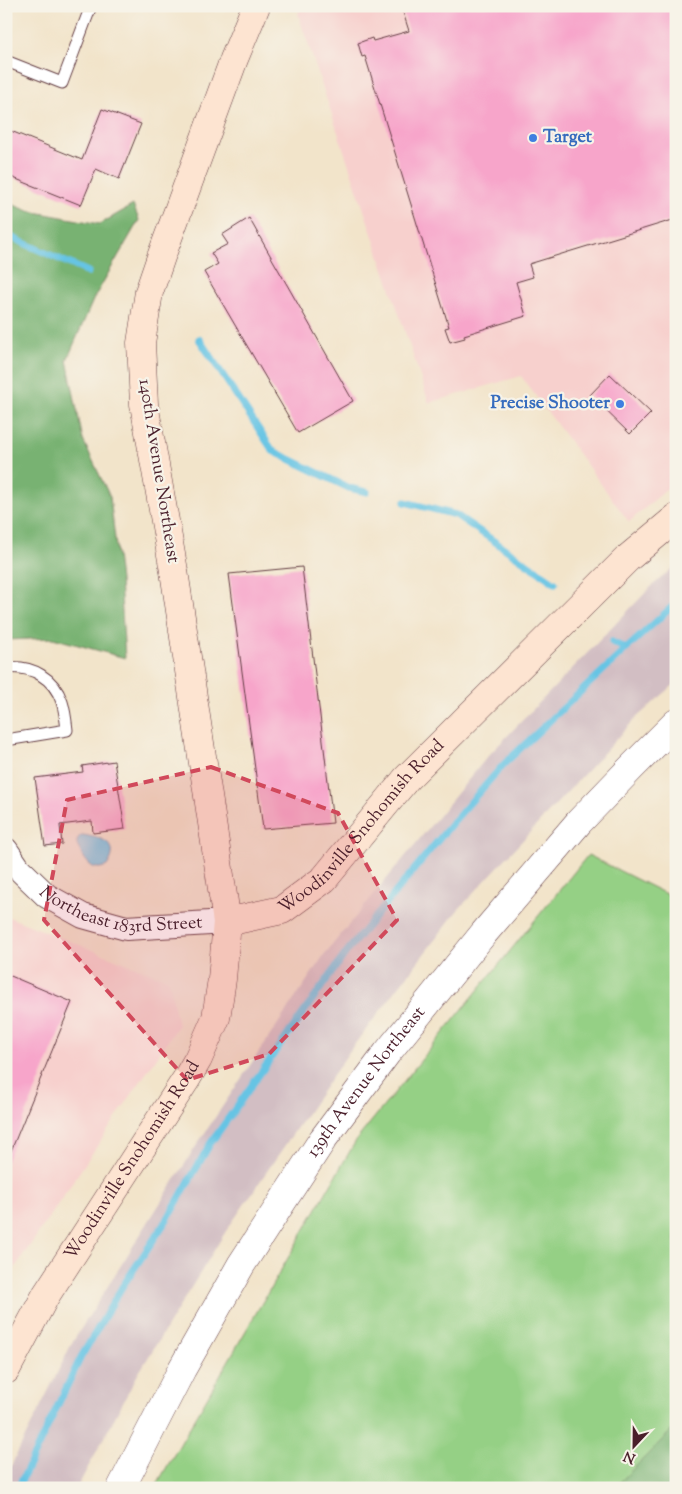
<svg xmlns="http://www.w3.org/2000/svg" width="682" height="1494" font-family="'Sorts Mill Goudy',serif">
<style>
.built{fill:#f7d0cd}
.industrial{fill:#d2bec3}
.green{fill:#95d085;stroke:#707858}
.forest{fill:#78b272;stroke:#61684e}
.water{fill:#66c4e4;stroke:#587288}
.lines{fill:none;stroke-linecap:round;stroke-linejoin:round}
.stream{stroke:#66c4e4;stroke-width:7}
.building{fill:#f7a5ca}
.service-casing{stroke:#633d43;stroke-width:13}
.minor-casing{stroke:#633d43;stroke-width:26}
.tertiary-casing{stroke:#633d43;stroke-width:29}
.secondary-casing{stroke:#633d43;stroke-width:29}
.service{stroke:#fff;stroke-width:11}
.minor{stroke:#fff;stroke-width:24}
.tertiary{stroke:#fff;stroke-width:28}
.secondary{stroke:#fde4d1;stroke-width:28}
.marked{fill:#d1495b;fill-opacity:0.2;stroke:#d1495b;stroke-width:4;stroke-dasharray:10 6;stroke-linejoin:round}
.shop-dot{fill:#3f7fe0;stroke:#f7f3e8;stroke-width:2}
.labels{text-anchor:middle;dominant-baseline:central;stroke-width:4.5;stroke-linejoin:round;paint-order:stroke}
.shop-label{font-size:18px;font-weight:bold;fill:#366cbe;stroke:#f7f3e8;text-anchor:start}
.street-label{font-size:18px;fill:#4a1f2b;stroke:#f7f3e8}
</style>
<rect width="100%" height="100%" fill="#f7f3e8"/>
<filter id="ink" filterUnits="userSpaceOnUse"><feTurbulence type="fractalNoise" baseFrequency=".02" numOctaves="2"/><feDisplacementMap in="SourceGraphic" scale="10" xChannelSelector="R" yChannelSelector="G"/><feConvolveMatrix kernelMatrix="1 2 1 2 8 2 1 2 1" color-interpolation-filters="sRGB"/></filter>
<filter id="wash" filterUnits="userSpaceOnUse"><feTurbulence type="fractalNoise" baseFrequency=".0096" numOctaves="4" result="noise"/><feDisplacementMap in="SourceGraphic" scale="20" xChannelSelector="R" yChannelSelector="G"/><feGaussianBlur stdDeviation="1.12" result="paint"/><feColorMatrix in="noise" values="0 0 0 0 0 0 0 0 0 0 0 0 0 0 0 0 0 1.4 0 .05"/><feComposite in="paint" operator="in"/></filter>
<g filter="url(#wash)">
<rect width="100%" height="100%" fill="#f2e4ca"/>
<path class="built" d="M302,6H676V481L629,522L521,376L429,403L298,14Z
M6,916L169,980L178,1026L6,1281Z"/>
<path class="industrial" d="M676,565V683L636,718L457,911L351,1049L226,1231L138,1374L77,1488H6V1476L72,1343L200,1140L324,955L488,756L651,587Z"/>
<path class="green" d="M588,855L676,899V1426L614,1488H165L157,1484L357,1139Z"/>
<path class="forest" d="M6,202L29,211L100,224L133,205L139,220L94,298L67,360L83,440L110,497L120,580L125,658L53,638L6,640Z
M676,1426V1488H614Z"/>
<path class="water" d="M81,835C86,835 88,836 93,837C111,840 118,850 107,866C93,872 88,864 81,853C80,850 76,846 77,842C77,839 78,838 81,835Z"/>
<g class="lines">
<path class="stream" d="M6,235L88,272
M199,339L273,451L349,488L367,492
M405,502L456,515L555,583
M612,642L626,649L676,603
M18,1488L81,1357L122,1287L168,1218L210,1144L348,950L454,821L504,764L626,649
M671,1488L676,1484"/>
</g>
<g id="blocks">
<path class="building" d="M401,6H676V219L529,264L533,277L516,282L526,316L464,335L465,338L450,342L445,328L449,327L365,56L362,57L358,43L372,38L373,41L409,31Z
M102,109L141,124L119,179L96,169L81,205L6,175V129L82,160Z
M249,218L353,401L298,433L204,272L218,264L211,253L228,244L222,235Z
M610,374L651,413L630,434L590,395Z
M302,567L333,823L263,829L229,574Z
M114,761L125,829L93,833L92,821L60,825L62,844L45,846L35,778L83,772L82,766Z
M6,974L72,1002L6,1163Z"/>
</g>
</g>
<g filter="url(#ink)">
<use href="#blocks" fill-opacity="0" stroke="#633d43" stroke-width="1"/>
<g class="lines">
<g class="service-casing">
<path id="service" d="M6,61L62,83L91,6
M6,668C32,665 54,678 62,702C65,711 66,721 67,730L6,740"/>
</g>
<g class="minor-casing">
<g id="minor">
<path id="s1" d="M6,850L19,869L47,896L83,916L126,928L227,922"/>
</g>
</g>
<g class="tertiary-casing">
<g id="tertiary">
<path id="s2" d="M121,1488L182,1369L241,1265L323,1139L387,1053L484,933L579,822L631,768L676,723"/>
</g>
</g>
<g class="secondary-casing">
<g id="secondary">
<path id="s3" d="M227,922L282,910L324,879L407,778L628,558L676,518"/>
<path id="s4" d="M6,1370L46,1295L187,1078L198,1059L216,1018L222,979L227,922L174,571L144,404L141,343L149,292L161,257L234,59L256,6"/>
</g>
</g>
<use href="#service" class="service"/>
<use href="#minor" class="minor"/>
<use href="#tertiary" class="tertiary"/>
<use href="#secondary" class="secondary"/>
</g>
</g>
<path class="marked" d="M211,767L338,813L397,920L269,1054L187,1080L44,920L67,800Z"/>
<g class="shop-dot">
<circle cx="533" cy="138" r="5"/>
<circle cx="620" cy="404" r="5"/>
</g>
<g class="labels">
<g class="shop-label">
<text x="543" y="138">Target</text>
<text x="610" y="404" text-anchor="end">Precise Shooter</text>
</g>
<g class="street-label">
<text transform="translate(158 471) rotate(81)">140th Avenue Northeast</text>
<text stroke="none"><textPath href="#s3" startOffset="172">Woodinville Snohomish Road</textPath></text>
<text stroke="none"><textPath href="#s1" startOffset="139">Northeast 183rd Street</textPath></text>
<text stroke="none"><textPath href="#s2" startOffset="475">139th Avenue Northeast</textPath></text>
<text stroke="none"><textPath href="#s4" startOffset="245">Woodinville Snohomish Road</textPath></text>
</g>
</g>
<rect width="682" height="1494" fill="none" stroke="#f7f3e8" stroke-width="25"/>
<g transform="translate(634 1446) rotate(202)" stroke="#f7f3e8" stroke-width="4" paint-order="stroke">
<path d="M0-4L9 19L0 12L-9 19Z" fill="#4a1f2b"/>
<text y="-8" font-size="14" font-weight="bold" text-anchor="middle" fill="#4a1f2b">N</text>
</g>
</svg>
